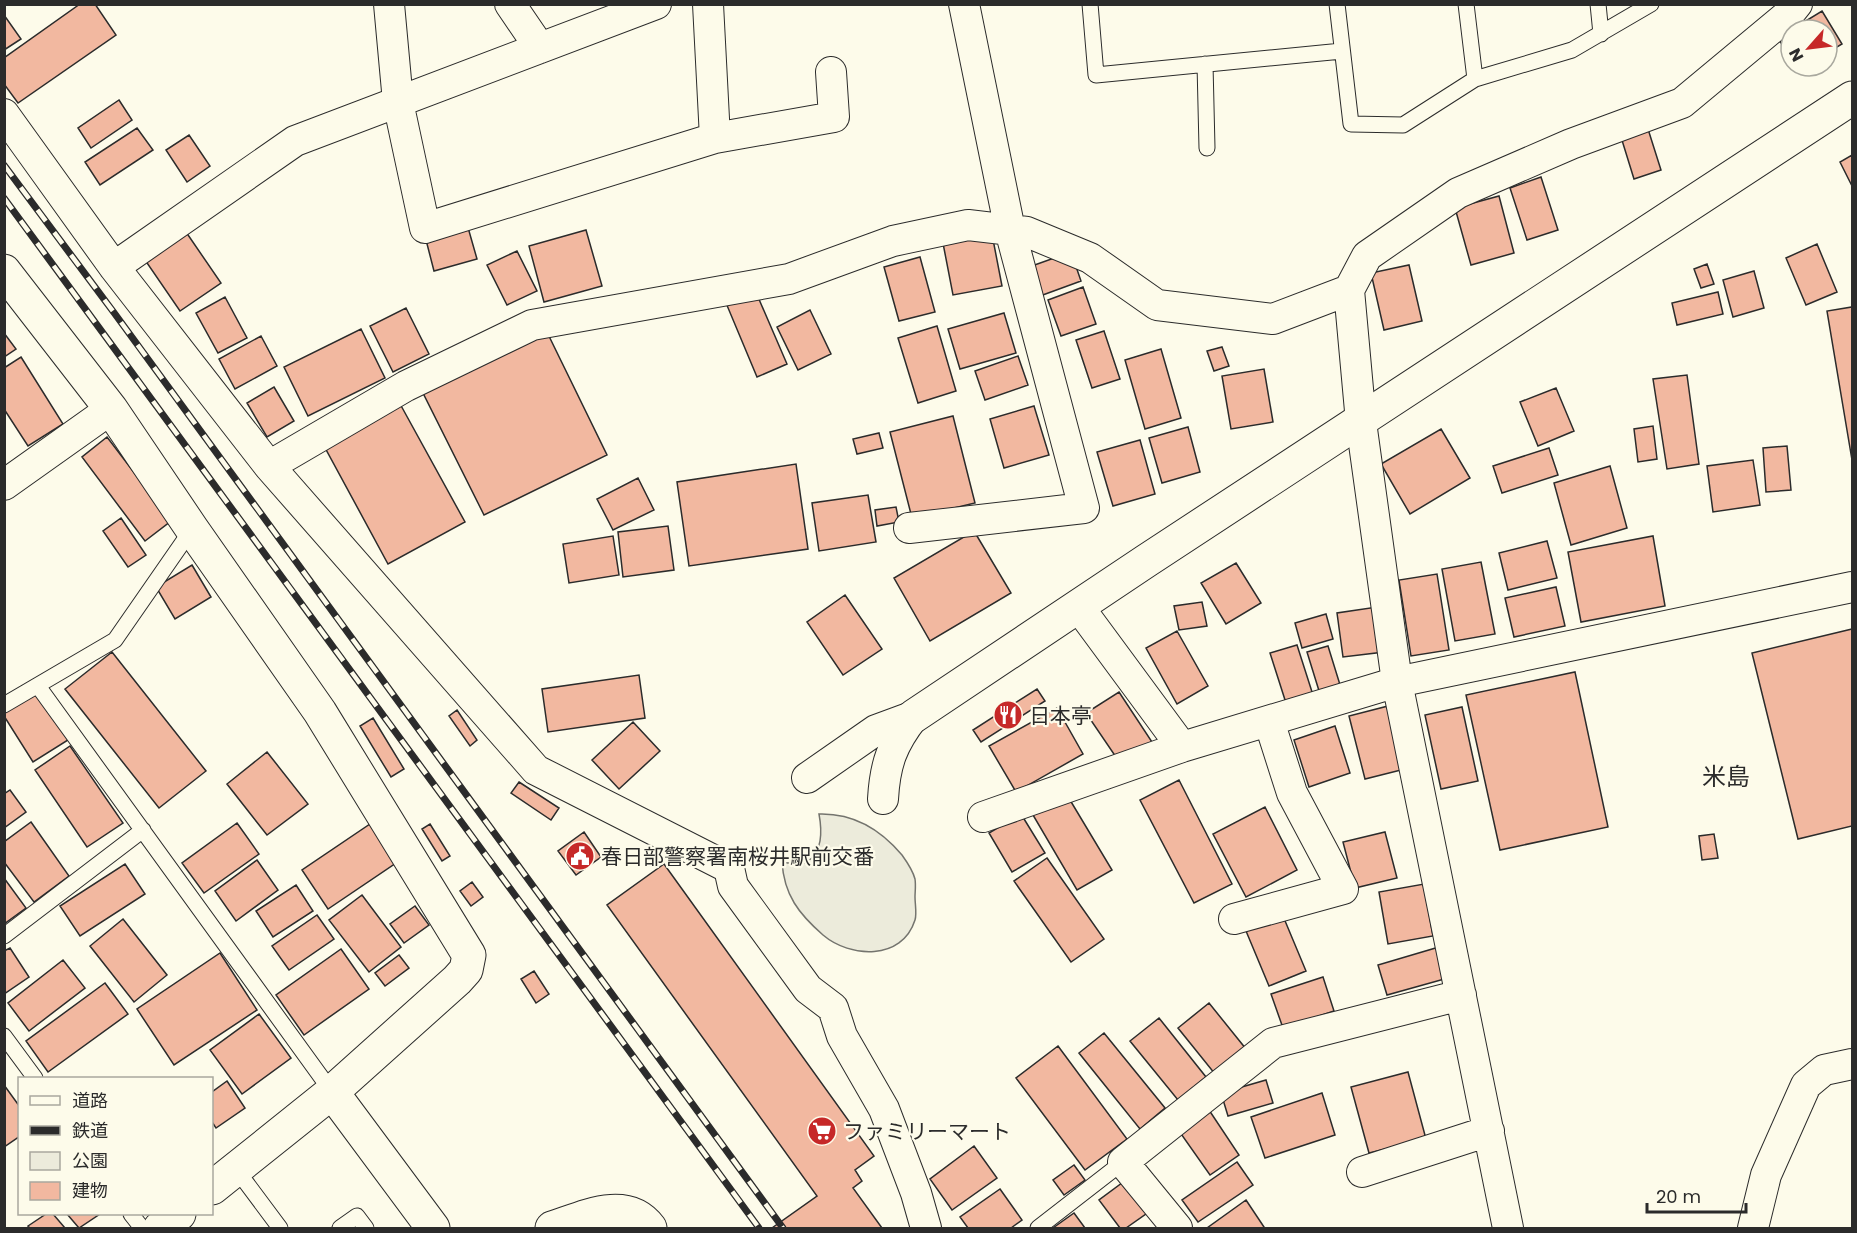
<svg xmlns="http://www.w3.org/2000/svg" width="1857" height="1233" font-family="Poppins,'Noto Sans JP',sans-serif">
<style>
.green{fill:#ecebdb;stroke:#74746e;stroke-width:1.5}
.building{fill:#f2b8a0;stroke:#2b2b2b;stroke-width:1.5}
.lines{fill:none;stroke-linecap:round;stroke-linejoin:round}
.service-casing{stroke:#2b2b2b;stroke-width:17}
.minor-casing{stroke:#2b2b2b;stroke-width:32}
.tertiary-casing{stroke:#2b2b2b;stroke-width:35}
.service{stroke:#fdfbea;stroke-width:15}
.minor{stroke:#fdfbea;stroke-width:30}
.tertiary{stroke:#fdfbea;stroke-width:33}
.rail-casing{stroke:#2b2b2b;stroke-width:7}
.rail{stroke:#fdfbea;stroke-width:4.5;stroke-dasharray:14;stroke-linecap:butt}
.labels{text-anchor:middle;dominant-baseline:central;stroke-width:4.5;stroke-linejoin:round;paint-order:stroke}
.poi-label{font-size:21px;fill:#2b2b2b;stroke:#fdfbea;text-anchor:start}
.quarter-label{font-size:24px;fill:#2b2b2b;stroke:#fdfbea}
</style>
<rect width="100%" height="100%" fill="#fdfbea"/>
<path class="green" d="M819,814C853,813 881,830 902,855C907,862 913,871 915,879C916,885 915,892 915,897C915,904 917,914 915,920C902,961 850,958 823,935C799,914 784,895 782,862C789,863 799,866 806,862C823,854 822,830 819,814Z"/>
<path class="building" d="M80,4H95L116,35L18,103L4,84V58Z
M1822,11L1842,44L1827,53V30H1791V59L1778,38Z
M4,15L21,39L4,50Z
M119,100L132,120L91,148L78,128Z
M137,128L153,150L100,185L85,162Z
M1648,129L1661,170L1634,179L1621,137Z
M189,135L210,166L187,182L166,150Z
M1852,155V186L1840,162Z
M1541,177L1558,230L1527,240L1510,188Z
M1499,196L1514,253L1471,265L1455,208Z
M467,224L477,259L434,271L425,236Z
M991,229L1002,286L953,295L942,238Z
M586,230L602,286L544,302L529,246Z
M186,232L221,283L180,311L145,260Z
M1817,244L1837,292L1806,305L1786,258Z
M517,251L537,291L507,305L487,265Z
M1071,252L1081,281L1040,296L1029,267Z
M920,257L935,312L899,321L884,267Z
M1707,264L1714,284L1701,288L1694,269Z
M1409,265L1422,321L1384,330L1371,273Z
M1754,271L1764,308L1733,317L1723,280Z
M1083,287L1096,324L1061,336L1048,300Z
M755,290L787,364L757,377L726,303Z
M1718,292L1723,314L1677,325L1672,303Z
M225,297L247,338L218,353L196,313Z
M1852,307V460L1827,311Z
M406,308L429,354L393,372L370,326Z
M810,310L831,354L798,370L777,327Z
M1004,313L1016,353L960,369L948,329Z
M937,326L956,391L918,403L898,338Z
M545,328L607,455L484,515L421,389Z
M361,329L385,378L308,416L284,367Z
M1104,331L1120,379L1092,388L1076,340Z
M4,333L16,349L4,357Z
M261,336L277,366L235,389L219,359Z
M1222,347L1229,366L1214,371L1207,351Z
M1161,349L1181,418L1145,429L1125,360Z
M1018,356L1028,385L985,400L975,371Z
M21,357L63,424L28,446L4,409V368Z
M1264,369L1273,422L1231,429L1222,376Z
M1687,375L1699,464L1667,469L1653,379Z
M274,387L294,421L267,437L247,403Z
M1556,388L1574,431L1538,446L1520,402Z
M399,402L465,522L388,564L323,444Z
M1034,406L1049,455L1004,468L990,419Z
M953,416L975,503L912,518L890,432Z
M1653,426L1657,459L1638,462L1634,429Z
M1188,427L1200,472L1162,483L1149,438Z
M1441,429L1470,478L1410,514L1381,464Z
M879,433L883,448L857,454L853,439Z
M107,437L171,521L145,541L82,457Z
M1140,440L1155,494L1113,506L1097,452Z
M1787,446L1791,490L1766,492L1763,448Z
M1549,448L1558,475L1502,493L1493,466Z
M1753,460L1760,505L1713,512L1707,466Z
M796,464L808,549L689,566L677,482Z
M1610,466L1627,528L1571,545L1554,483Z
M638,478L654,510L613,530L597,499Z
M868,495L876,542L819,551L812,503Z
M896,507L899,522L877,526L875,510Z
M121,518L146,555L128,567L103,531Z
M668,526L674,570L623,577L618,532Z
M974,531L1011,593L930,641L894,578Z
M613,536L619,575L569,583L563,544Z
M1653,536L1665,606L1581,622L1568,552Z
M1547,541L1557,578L1508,590L1499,553Z
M1481,562L1495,634L1455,641L1442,569Z
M1236,563L1261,603L1226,624L1201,583Z
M192,565L211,597L175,619L156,587Z
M1437,574L1449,650L1411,656L1399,580Z
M1556,587L1565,626L1514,637L1505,598Z
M845,595L882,649L843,675L807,622Z
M1202,602L1207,626L1179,630L1174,606Z
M1377,607L1384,652L1343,657L1337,613Z
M1326,614L1333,639L1302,648L1295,623Z
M1852,629V826L1798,839L1752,653Z
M1177,631L1208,686L1177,704L1146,648Z
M1297,645L1313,695L1286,703L1270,653Z
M1328,646L1341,688L1320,694L1307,652Z
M112,652L206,771L159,808L65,689Z
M1575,672L1608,827L1500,850L1466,695Z
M639,675L645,718L548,732L542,689Z
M1037,689L1045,701L981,742L973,730Z
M38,691L68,740L33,762L4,716V712Z
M1119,692L1152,742L1120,763L1086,713Z
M1392,705L1409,768L1365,779L1349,716Z
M1462,707L1478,781L1441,789L1425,715Z
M1057,708L1083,754L1016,792L989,746Z
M457,710L477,740L470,746L449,716Z
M373,718L404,769L391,777L360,726Z
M633,722L660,751L619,789L592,760Z
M1335,726L1350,773L1309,787L1294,740Z
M70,746L123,823L87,847L35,770Z
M267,752L308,804L267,835L227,784Z
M1179,780L1232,884L1194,903L1140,800Z
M519,782L559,808L551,820L511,793Z
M10,790L26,812L4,828V794Z
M1067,795L1112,870L1077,890L1033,815Z
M1265,807L1297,870L1246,897L1213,834Z
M1021,814L1045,853L1012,872L989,833Z
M31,822L69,876L34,902L4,862V842Z
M237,823L259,854L204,893L182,863Z
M370,824L396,863L328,909L302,870Z
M430,824L450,856L442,861L422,829Z
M584,832L601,857L576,875L558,851Z
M1385,832L1397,878L1355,888L1343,842Z
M1714,834L1718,858L1702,860L1699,836Z
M1047,858L1104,939L1071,962L1014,881Z
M257,860L278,890L236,921L215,891Z
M125,864L145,894L80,936L60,906Z
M664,864L874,1156L855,1170L862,1181L853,1188L882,1228H772L817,1196L607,905Z
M4,878L26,908L4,924Z
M472,882L483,897L471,906L460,891Z
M1424,884L1433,936L1388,944L1379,892Z
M296,885L313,911L273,937L256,911Z
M362,895L401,947L369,972L329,920Z
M415,906L429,925L404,943L390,924Z
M317,915L334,939L289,970L272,946Z
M1283,916L1306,971L1269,986L1246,931Z
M123,919L167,975L134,1002L90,946Z
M1439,947L1448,978L1387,995L1378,965Z
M10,948L29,977L4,994V951Z
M341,949L369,989L304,1035L276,995Z
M220,953L257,1010L174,1065L137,1009Z
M399,955L409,968L385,986L375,973Z
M63,960L85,988L29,1031L8,1003Z
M534,971L549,994L536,1003L521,979Z
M1323,977L1334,1011L1283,1028L1271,994Z
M105,983L128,1014L48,1072L26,1041Z
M1209,1003L1246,1049L1215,1074L1178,1028Z
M259,1014L291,1058L242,1094L210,1050Z
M1159,1018L1206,1077L1178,1100L1130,1041Z
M1104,1033L1165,1108L1140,1129L1079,1053Z
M1058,1046L1127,1139L1085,1170L1016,1078Z
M1408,1072L1426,1139L1369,1153L1351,1087Z
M1266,1080L1273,1103L1228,1116L1221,1093Z
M227,1081L245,1108L216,1128L212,1122V1092Z
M4,1085L20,1107V1136L4,1147Z
M1322,1093L1335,1135L1265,1158L1251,1117Z
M1209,1110L1239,1155L1210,1175L1179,1131Z
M974,1146L997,1178L952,1210L930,1179Z
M1237,1162L1253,1185L1198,1222L1182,1200Z
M1074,1165L1085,1180L1064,1195L1053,1180Z
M1130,1177L1153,1209L1126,1228H1120L1099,1200Z
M1000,1189L1022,1220L1011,1228H968L960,1217Z
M1246,1200L1264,1227L1262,1228H1207Z
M1074,1213L1085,1228H1053Z
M46,1214H53L65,1228H30L28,1226Z
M67,1214H100L79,1228Z"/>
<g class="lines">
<g class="service-casing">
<path id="service" d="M1090,4L1096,75L1342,51
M1337,4L1351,124L1403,125L1475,79L1572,50L1651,4
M1466,4L1475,79
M1598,4L1601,34
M1205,64L1207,148
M38,686L332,1092
M4,705L115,640L192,529
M4,936L143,830
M4,1036L35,1078
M236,1169L280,1228
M131,1214L142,1228
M340,1228L357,1216L366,1228
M1038,1228L1123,1162"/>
</g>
<g class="minor-casing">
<path id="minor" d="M389,4L398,102L425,228L715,138L834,117L831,72
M510,4L540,48
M708,4L715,138
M4,114L114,267L269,466L536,770L729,868L733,886L808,989L833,1008L842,1036L884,1109L916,1193L926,1228
M114,267L295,141L656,4
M269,466L406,386L532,325L789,279L893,241L968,225L1027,232L1090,258L1157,305L1273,319L1349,290
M4,485L111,409
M909,528L1084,508L1010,230L964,4
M1078,606L1182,747
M807,778L876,730L914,716
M883,799C885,764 892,744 914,716
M983,817L1182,747L1397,682L1852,587
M1234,919L1343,889L1292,793L1269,721
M1362,1172L1489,1131
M1177,1228L1123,1162L1273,1043L1461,995
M1508,1228L1397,682L1361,422L1349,290L1367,256L1458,193L1571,144L1682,103L1789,14L1797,4
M1753,1228L1766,1175L1806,1085L1824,1070L1852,1064"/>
</g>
<g class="tertiary-casing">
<path id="tertiary" d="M4,271L111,409L192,529L320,712L469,955L466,970L457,980L332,1092L212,1188
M914,716L1146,561L1852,98
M332,1092L433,1228
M160,1228L179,1214
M552,1228C583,1218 626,1196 650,1228"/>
</g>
<use href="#service" class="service"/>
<use href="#minor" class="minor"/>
<use href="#tertiary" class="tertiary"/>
<g class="rail-casing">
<path id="rail" d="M4,165L115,314L783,1228
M4,198L759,1228"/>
</g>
<use href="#rail" class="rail"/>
</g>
<defs>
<g id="restaurant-disc" transform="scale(1.5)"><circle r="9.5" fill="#c62828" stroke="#fdfbea"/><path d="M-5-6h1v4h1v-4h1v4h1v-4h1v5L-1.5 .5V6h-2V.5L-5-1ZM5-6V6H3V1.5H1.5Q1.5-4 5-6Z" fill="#fff"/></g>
<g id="civic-disc" transform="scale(1.5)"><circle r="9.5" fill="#c62828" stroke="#fdfbea"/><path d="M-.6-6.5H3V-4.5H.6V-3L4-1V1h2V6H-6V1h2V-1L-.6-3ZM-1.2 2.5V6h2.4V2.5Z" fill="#fff"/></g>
<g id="supermarket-disc" transform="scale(1.5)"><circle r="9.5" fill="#c62828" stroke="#fdfbea"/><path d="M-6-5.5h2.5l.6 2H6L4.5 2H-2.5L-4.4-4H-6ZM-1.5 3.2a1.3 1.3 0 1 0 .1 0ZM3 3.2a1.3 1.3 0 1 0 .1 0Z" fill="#fff"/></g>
</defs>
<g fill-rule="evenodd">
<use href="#restaurant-disc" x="1008" y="715"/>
<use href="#civic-disc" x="580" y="856"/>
<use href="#supermarket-disc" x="822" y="1131"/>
</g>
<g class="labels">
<g class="poi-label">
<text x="1029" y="715">日本亭</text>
<text x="601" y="856">春日部警察署南桜井駅前交番</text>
<text x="843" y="1131">ファミリーマート</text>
</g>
<g class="quarter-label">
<text x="1726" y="776">米島</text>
</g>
</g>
<rect width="1857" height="1233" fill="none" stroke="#2b2b2b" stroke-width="12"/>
<rect x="18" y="1077" width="195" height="138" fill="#fdfbea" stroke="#a9a89e" stroke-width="1.5"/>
<rect x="30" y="1096" width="30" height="9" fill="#fdfbea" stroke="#a9a89e" stroke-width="1.5"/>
<text x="72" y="1107" font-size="18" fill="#2b2b2b">道路</text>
<rect x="30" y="1126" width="30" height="9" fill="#2b2b2b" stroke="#a9a89e" stroke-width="1.5"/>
<text x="72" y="1137" font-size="18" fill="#2b2b2b">鉄道</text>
<rect x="30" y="1152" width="30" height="18" fill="#ecebdb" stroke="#a9a89e" stroke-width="1.5"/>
<text x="72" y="1167" font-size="18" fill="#2b2b2b">公園</text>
<rect x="30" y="1182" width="30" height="18" fill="#f2b8a0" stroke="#a9a89e" stroke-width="1.5"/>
<text x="72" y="1197" font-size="18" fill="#2b2b2b">建物</text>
<g transform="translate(1809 48) rotate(242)"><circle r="28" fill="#fdfbea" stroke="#a9a89e" stroke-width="1.5"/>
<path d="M0-4.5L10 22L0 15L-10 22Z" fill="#c62828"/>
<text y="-9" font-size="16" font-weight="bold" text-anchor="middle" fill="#2b2b2b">N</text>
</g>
<path d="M1647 1203v9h99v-9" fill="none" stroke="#2b2b2b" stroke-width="3"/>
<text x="1656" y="1203" font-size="18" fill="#2b2b2b" stroke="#fdfbea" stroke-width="4.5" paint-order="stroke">20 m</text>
</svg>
